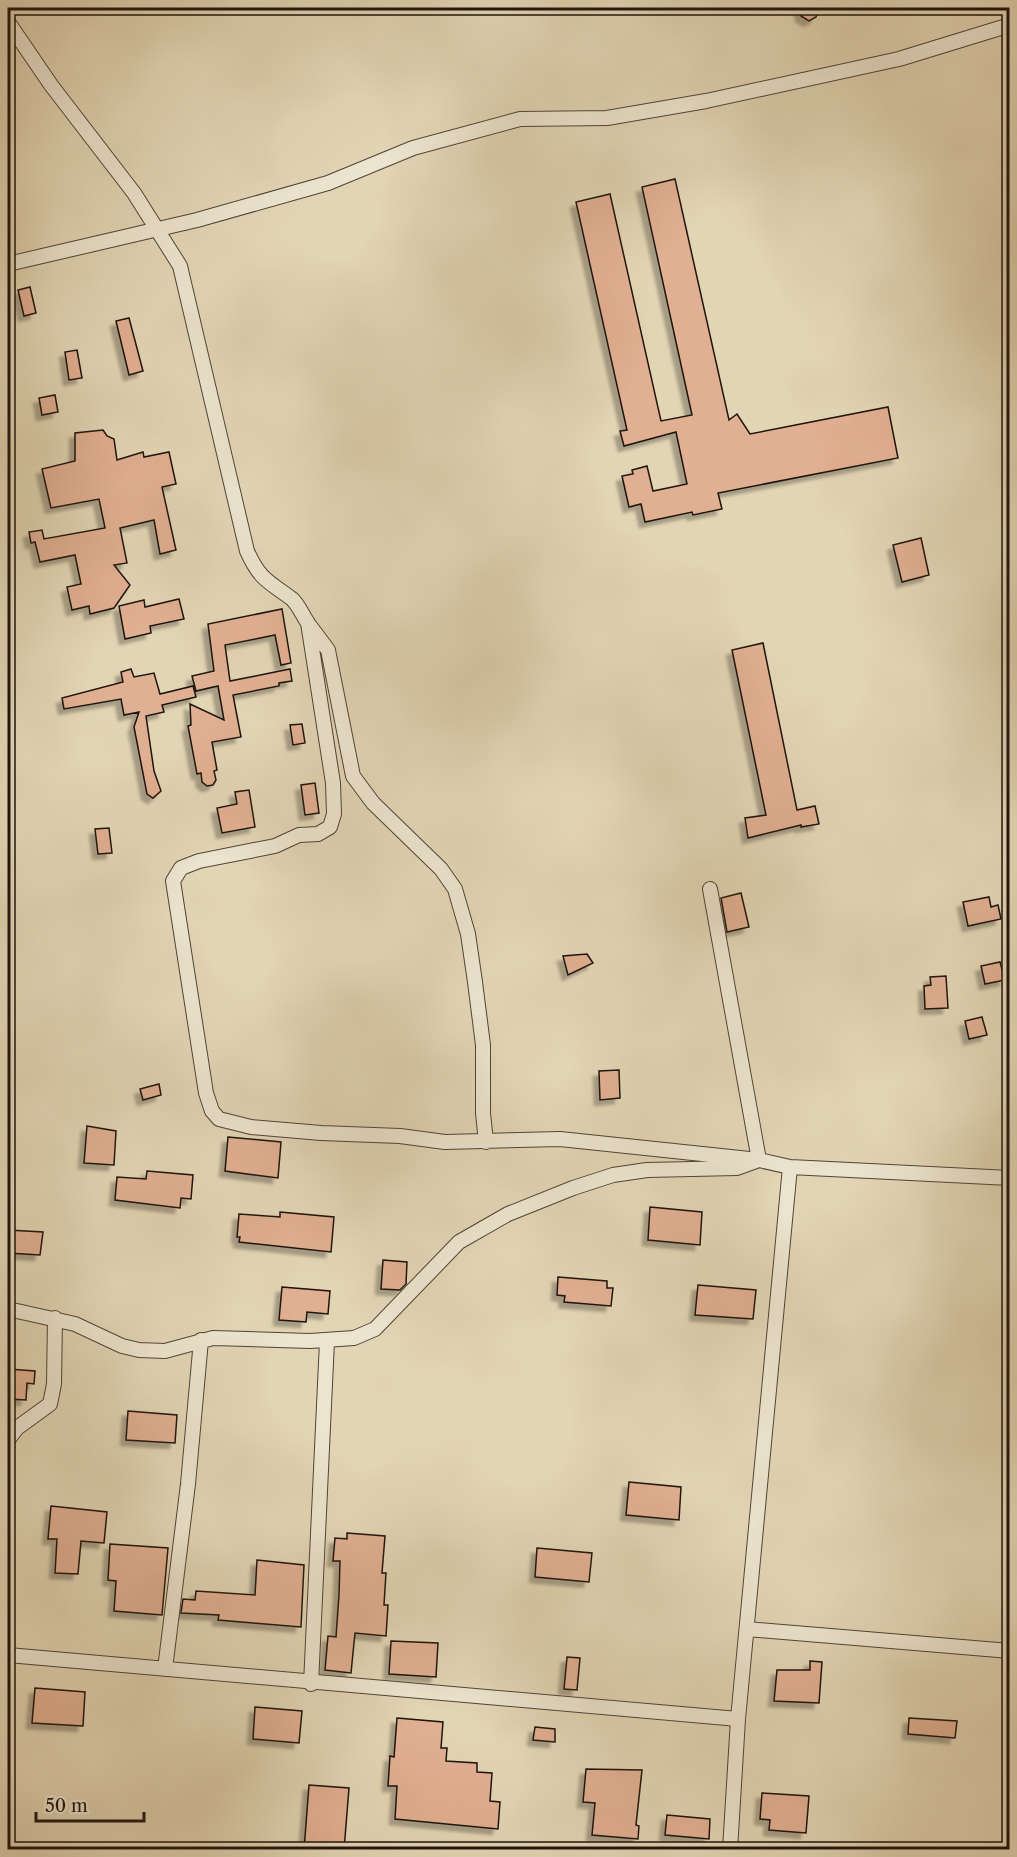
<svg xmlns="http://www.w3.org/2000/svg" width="1017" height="1857" font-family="'Libre Caslon Text',serif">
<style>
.building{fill:#e1af91;stroke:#1e130f;stroke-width:1.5;filter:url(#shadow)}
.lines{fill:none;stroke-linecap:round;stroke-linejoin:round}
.minor-casing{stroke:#4f4438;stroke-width:16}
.minor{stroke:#ece4ce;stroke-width:14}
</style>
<defs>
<filter id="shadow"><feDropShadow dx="-5.5" dy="5.5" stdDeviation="1.5" flood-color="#0004"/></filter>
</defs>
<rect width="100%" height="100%" fill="#e2d5b4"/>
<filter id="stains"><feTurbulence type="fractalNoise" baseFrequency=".00333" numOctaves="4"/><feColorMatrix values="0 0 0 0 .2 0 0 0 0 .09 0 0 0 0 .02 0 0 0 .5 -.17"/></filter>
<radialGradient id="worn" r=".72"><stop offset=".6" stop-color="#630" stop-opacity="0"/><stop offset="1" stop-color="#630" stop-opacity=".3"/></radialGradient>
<path class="building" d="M800,8H819L816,17L809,21L801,16Z
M675,179L729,420L737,414L750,434L888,407L898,458L718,493L722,509L693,515L692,512L645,522L641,504L629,507L622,476L633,474L632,470L647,466L653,491L687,484L676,432L624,446L620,431L627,430L576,202L610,194L661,421L692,415L642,187Z
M30,287L36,313L24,316L18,290Z
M129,318L143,371L129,375L116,321Z
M77,350L82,378L69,380L65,352Z
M55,395L58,412L42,415L39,398Z
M103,430L107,436L114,439L117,460L143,452L144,457L169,452L176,484L162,487L176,550L160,554L154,520L120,528L127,563L114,565L130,585L114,608L90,614L89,606L72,610L67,587L81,584L75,555L40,562L35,542L31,543L29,532L42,530L44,539L105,528L99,499L51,508L42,469L75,461V433Z
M921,538L929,575L902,582L893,545Z
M179,599L184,619L150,626L151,633L125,639L119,606L144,600L145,607Z
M282,609L291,663L281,665L275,635L225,645L230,681L290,669L292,681L279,683V686L233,695L241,737L212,742L217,770L214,771L216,780L213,785L207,786L202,782L201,773L197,774L188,726L191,725L190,704L224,720L218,686L196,691L192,676L214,671L208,624Z
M763,643L797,810L815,806L819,824L801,827V825L748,838L745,818L766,815L732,650Z
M131,669L134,677L154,673L160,694L193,686L196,697L162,705L164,712L146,716L154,771L161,791L153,798L147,794L134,727L139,712L124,715L121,699L64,709L62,698L123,682L121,672Z
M302,724L305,743L293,745L290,725Z
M315,783L319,813L305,815L301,785Z
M249,790L255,827L222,833L217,808L237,804L235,792Z
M109,828L112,853L98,854L95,829Z
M741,893L749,927L727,932L721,898Z
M989,897L991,907L998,905L1001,919L968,926L963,902Z
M587,954L593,963L568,975L563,956Z
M1000,962L1005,980L985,984L981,966Z
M946,976L948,1008L925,1009L924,986L931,985L930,977Z
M982,1017L987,1035L969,1039L965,1021Z
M619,1070L620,1098L600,1100L599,1071Z
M159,1084L161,1095L143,1100L140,1089Z
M87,1126L116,1131L114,1165L84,1163Z
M228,1137L281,1142L278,1178L225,1171Z
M147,1171L193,1175L191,1199L181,1198L180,1208L115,1200L117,1177L146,1179Z
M650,1207L702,1212L700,1245L648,1240Z
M280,1212L334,1217L331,1252L239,1242L240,1237H237L239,1214L280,1217Z
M8,1230L43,1232L40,1255L8,1253Z
M383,1260L407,1262L406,1284L400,1290L381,1289Z
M558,1277L607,1281V1288H613L611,1306L564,1302L565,1296L557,1295Z
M698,1285L756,1290L753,1319L695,1315Z
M282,1287L330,1291L328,1314L307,1312L306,1322L279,1320Z
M8,1369L35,1371L34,1384L27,1383L26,1400L8,1399Z
M128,1411L177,1415L175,1443L126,1440Z
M629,1482L681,1487L679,1520L626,1515Z
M51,1506L107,1512L104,1543L81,1541L78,1574L55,1573L57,1539H48Z
M347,1533L385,1536L382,1573H386L384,1605H388L386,1636L355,1633L351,1673L325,1670L328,1636L336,1637L339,1595L340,1561H333L335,1538L347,1539Z
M110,1544L168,1548L162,1615L114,1611L116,1581L108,1580Z
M537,1548L592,1553L589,1582L535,1577Z
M257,1560L304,1565L301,1627L218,1620L219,1615L181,1613L183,1599L195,1600L196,1591L255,1595Z
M391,1641L438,1643L436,1677L389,1674Z
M567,1657L580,1658L577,1690L564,1689Z
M810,1661L822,1662L819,1703L774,1701L777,1670H810Z
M35,1688L85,1692L83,1726L32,1723Z
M255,1707L302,1711L299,1743L253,1739Z
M397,1718L443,1722L441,1748H447L446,1761L477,1763V1772L492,1773L490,1801L500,1802L498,1829L395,1819L397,1786H388L390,1756L394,1757Z
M909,1718L957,1721L955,1738L908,1734Z
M535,1727L555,1729V1742L533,1740Z
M586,1769L642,1770L636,1825L639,1826L638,1839L592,1835L595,1803L583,1802Z
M309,1785L349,1788L344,1850H304Z
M762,1793L809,1796L806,1833L769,1830L770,1820L760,1819Z
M667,1815L710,1819L709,1839L665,1835Z"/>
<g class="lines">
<g class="minor-casing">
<path id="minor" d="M8,22L51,85L134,193L180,266L247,551C260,580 268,581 292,599C298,604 303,616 308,623L333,783L334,814L330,827L318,834L299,835L275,846L199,861L181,868L173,881L206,1093L212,1111L219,1119L251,1127L321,1133L400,1136L445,1142L560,1139L759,1160L790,1167L1010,1178
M8,264L197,220L328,183L413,148L520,119L607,118L706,101L899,59L1010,25
M310,626L328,650L353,776L373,803L441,869L455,889L468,934L475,982L483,1045V1113L486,1142
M8,1309L75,1324L122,1346L139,1350L165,1351L213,1338L310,1341L354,1338L375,1329L459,1242L508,1214L573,1188L613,1175L647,1170L737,1168L759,1160L710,889
M8,1440L17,1428L50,1404L54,1384L55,1318
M747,1629L1010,1651
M8,1655L738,1719
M165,1669L188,1484L201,1340
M311,1684L327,1341
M730,1850L738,1719L790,1167"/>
</g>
<use href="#minor" class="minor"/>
</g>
<rect width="1017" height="1857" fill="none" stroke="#e2d5b4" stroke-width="30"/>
<rect x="9" y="9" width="999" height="1839" fill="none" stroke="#1e130f" stroke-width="3"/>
<rect x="15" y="15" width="987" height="1827" fill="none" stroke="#1e130f" stroke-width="1.5"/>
<path d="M36 1812v9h108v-9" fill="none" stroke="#1e130f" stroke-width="3"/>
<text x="45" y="1812" font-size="18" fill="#1e130f" stroke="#ece4ce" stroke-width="4.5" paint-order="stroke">50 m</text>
<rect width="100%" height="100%" filter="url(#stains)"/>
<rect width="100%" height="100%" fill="url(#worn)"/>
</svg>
